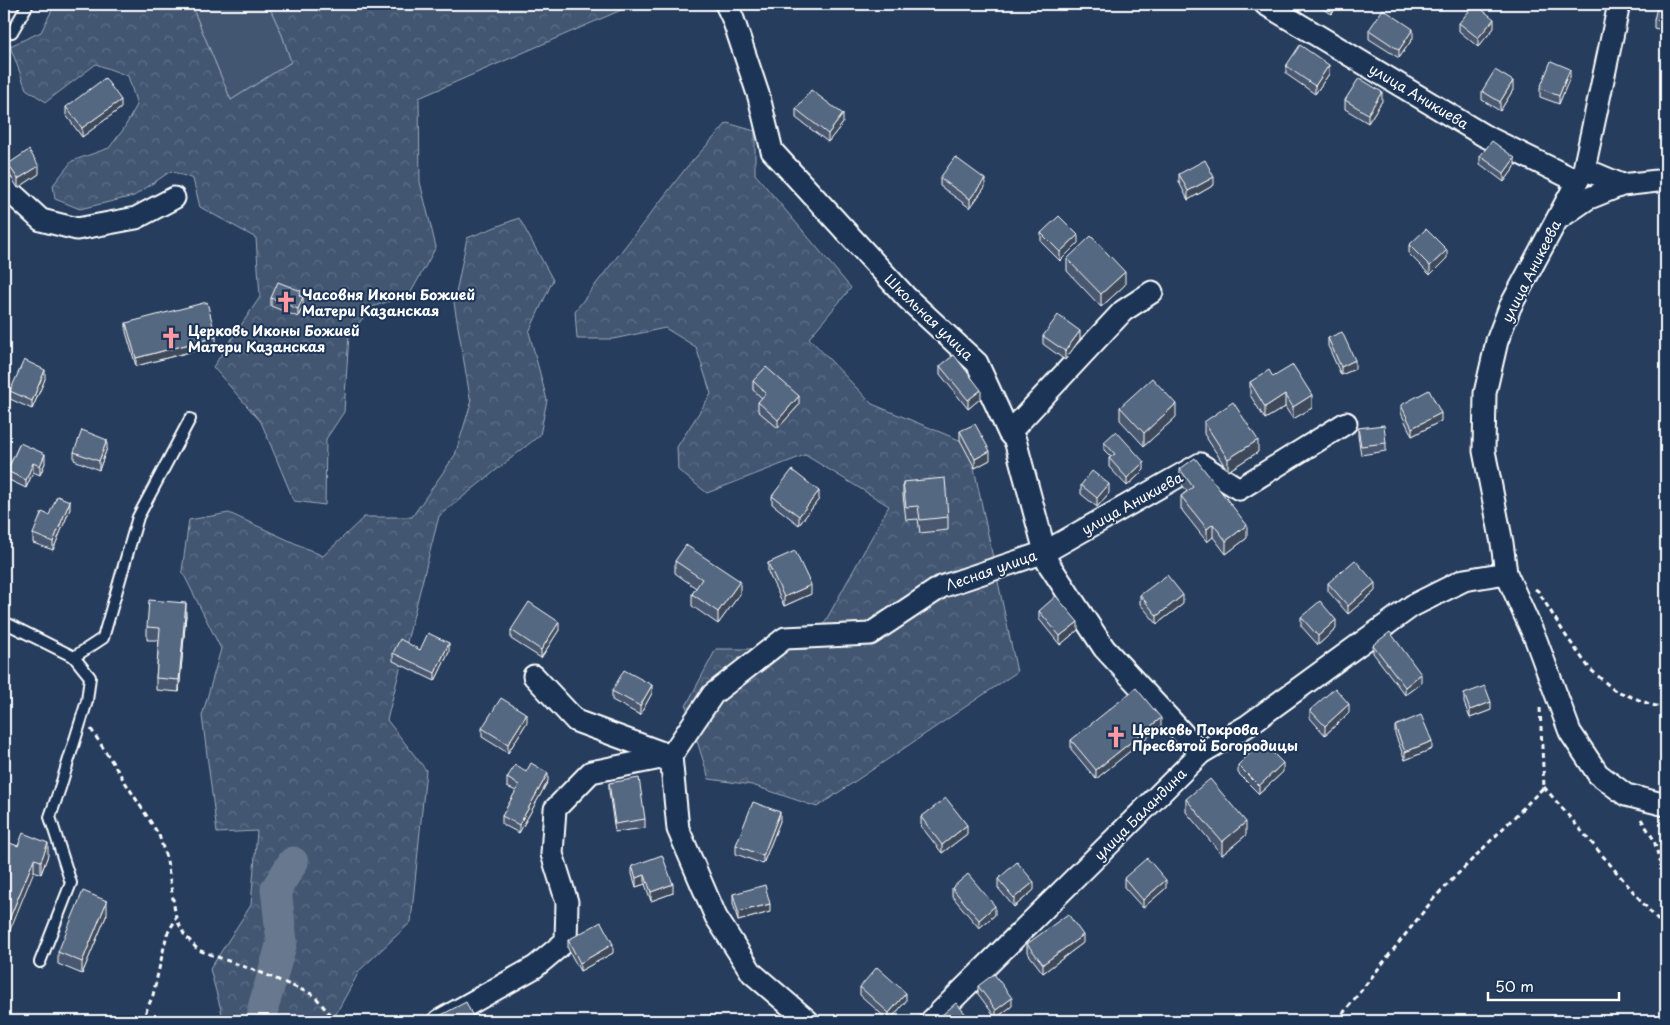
<svg xmlns="http://www.w3.org/2000/svg" width="1670" height="1025" font-family="'Playpen Sans',sans-serif">
<style>
.forest{fill:url(#forest-crowns);stroke:#a0aab8}
.garden{fill:#425672;stroke:#a0aab8}
.lines{fill:none;stroke-linecap:round;stroke-linejoin:round}
.river{stroke:#67788e;stroke-width:31}
.lane-casing{stroke:#fff;stroke-width:14}
.street-casing{stroke:#fff;stroke-width:25}
.path{stroke:#fff;stroke-width:3;stroke-dasharray:5 4;stroke-linecap:butt}
.lane{stroke:#1d3557;stroke-width:10}
.street{stroke:#1d3557;stroke-width:21}
.wall{fill:#49596f;stroke:#fff}
.shaded-wall{fill:#3c485a;stroke:#fff}
.building{fill:#556781;stroke:#fff}
.labels{text-anchor:middle;dominant-baseline:central;stroke-width:4;stroke-linejoin:round;paint-order:stroke}
.street-label{font-size:14px;fill:#fff;stroke:#1d3557}
.poi-label{font-size:14px;font-weight:bold;fill:#fff;stroke:#1d3557;text-anchor:start}
</style>
<defs>
<pattern id="forest-crowns" width="20" height="18" patternUnits="userSpaceOnUse" patternTransform="scale(1.25)"><rect width="20" height="18" fill="#425672"/><path d="M2 6a3 3 0 1 1 6 0M12 15a3 3 0 1 1 6 0" fill="none" stroke="#5e6f87"/></pattern>
</defs>
<rect width="100%" height="100%" fill="#263d5e"/>
<filter id="ink" filterUnits="userSpaceOnUse"><feTurbulence type="fractalNoise" baseFrequency=".02" numOctaves="2"/><feDisplacementMap in="SourceGraphic" scale="10" xChannelSelector="R" yChannelSelector="G"/><feConvolveMatrix kernelMatrix="1 2 1 2 8 2 1 2 1" color-interpolation-filters="sRGB"/></filter>
<g filter="url(#ink)">
<path class="forest" d="M55,4H191L231,100L291,62L282,35L268,4H635L419,98L420,182L436,247L410,294L372,307L349,335L344,412L326,439L325,505L294,501L261,422L213,367L260,297L256,238L200,207L193,179L171,171L134,196L80,209L55,199L53,185L72,161L109,148L123,130L137,105L128,76L96,64L46,102L26,89L10,46L41,32Z
M727,123L755,131V174L851,288L809,338L872,404L969,444L1017,672L817,807L752,785L709,779L686,706L716,649H810L889,506L805,455L707,493L678,470L677,447L711,394L696,347L665,328L613,339H577L575,311L686,168Z
M519,218L553,280L529,332L547,400L540,435L439,516L387,720L426,770L411,922L360,970L332,1021H224L210,969L251,905L257,831L217,833L202,716L221,649L182,571L189,520L229,513L323,556L364,517H412L455,455L471,403L454,303L467,238Z"/>
<path class="garden" d="M191,4H268L282,35L291,62L231,100Z"/>
<g class="lines">
<path class="river" d="M263,1021V1008L282,942L276,889L293,862"/>
<g class="lane-casing">
<path id="lane" d="M4,33L12,32L28,4
M4,622L74,657L103,638L138,517L190,419
M40,962L71,883L50,817L60,788L87,701L90,677L74,657"/>
</g>
<g class="street-casing">
<path id="street" d="M726,4L733,19L759,97L772,151L907,298L977,363L1009,433L1015,440L1048,563L1104,648L1201,753
M1265,4L1483,135L1577,181
M1619,4L1584,169L1510,307L1497,341L1485,393L1484,451L1502,543L1506,573L1536,640L1570,732L1598,774L1626,795L1666,805
M1584,169L1622,185L1666,180
M4,186L41,220L77,229L136,218L174,198
M1561,217L1587,199L1622,185
M1009,433L1123,311L1152,292
M534,676L576,721L671,756L678,829L716,917L752,973L808,1021
M439,1021L535,967L566,941L567,902L552,854L555,809L591,772L671,756L713,694L785,638L870,634L941,587L1045,552L1200,464L1239,489L1346,423
M931,1021L1201,753L1247,726L1412,606L1464,580L1506,573"/>
</g>
<path class="path" d="M1535,589L1538,591L1566,636L1590,669L1614,690L1652,705L1666,708
M91,729L159,835L167,861L176,918L184,934L198,950L262,973L314,995L335,1021
M1544,787L1666,930
M1641,819L1654,840L1666,885
M142,1021L153,995L167,934L176,919
M1337,1021L1435,897L1544,787L1540,708"/>
<use href="#lane" class="lane"/>
<use href="#street" class="street"/>
</g>
<path class="wall" d="M1313,4H1338L1332,14Z
M1666,4V31L1654,28V19Z
M1459,23L1494,28L1478,47L1459,31Z
M1369,30L1413,38L1399,58L1369,39Z
M1286,66L1329,74L1315,94L1286,74Z
M1570,77L1559,104L1540,97V88Z
M1513,90L1500,111L1482,100V91Z
M1345,100L1382,101L1368,123L1345,109Z
M66,107L121,108L82,137L66,115Z
M796,109L843,123L828,142L796,118Z
M1480,156L1515,167L1504,182L1480,164Z
M8,164L39,174L18,188L8,172Z
M1179,174L1214,185L1188,200L1179,182Z
M940,178L985,187L970,208L940,186Z
M1041,233L1078,243L1060,261L1041,242Z
M1409,245L1447,258L1430,275L1409,254Z
M1067,259L1125,285L1101,307L1067,271Z
M301,296L303,306L298,317L271,306V298Z
M126,323L216,345L136,366L126,332Z
M1043,336L1080,339L1065,360L1043,344Z
M1328,338L1355,369L1341,375L1328,346Z
M940,366L981,398L968,409L940,374Z
M1273,377L1312,408L1293,419L1285,407L1265,419L1250,395V382Z
M45,379L32,409L10,399V391Z
M753,381L799,405L778,428L758,411V402L762,398L753,390Z
M1401,405L1441,421L1412,436L1401,413Z
M1120,407L1176,417L1144,446L1120,420Z
M1204,422L1258,452L1228,471L1204,434Z
M1358,428L1386,443V451L1361,455L1358,436Z
M960,431L990,460L975,468L960,440Z
M1104,442L1144,470L1127,486L1109,467V458L1111,457L1104,450Z
M20,443L45,463L40,475L33,472L26,488L7,479V471Z
M107,448L99,470L74,460V452Z
M1180,469L1247,538L1226,554L1213,537L1207,542L1181,509V496L1187,491L1180,482Z
M903,482L948,517V530L920,533L918,519L906,520L903,495Z
M1081,485L1109,493L1097,507L1081,494Z
M772,496L819,499L799,525L772,504Z
M70,509L53,550L33,543V534Z
M675,561L740,594L718,624L692,606V594L696,588L675,573Z
M768,563L811,594L784,606L768,572Z
M1328,583L1375,591L1348,614L1328,591Z
M1140,595L1183,604L1157,624L1140,604Z
M1039,611L1078,630L1060,645L1039,619Z
M186,615L179,692L156,690V678L159,640H147V627Z
M1301,617L1336,629L1318,645L1301,626Z
M511,630H559L541,658L511,639Z
M1373,645L1421,683L1405,695L1373,653Z
M420,650L449,652L435,681L393,661V653Z
M612,691L652,693L640,715L612,700Z
M1464,694L1491,710L1470,718L1464,703Z
M1310,710L1349,713L1325,735L1310,718Z
M527,722L508,753L482,737V728Z
M1161,726L1096,779L1071,749V740Z
M1395,726L1432,749L1405,760L1395,734Z
M1238,765L1283,772L1259,794L1238,773Z
M526,772L548,781L519,833L502,824V816L516,791L507,787V778Z
M609,783L645,819V828L615,832L609,791Z
M1186,799L1246,835L1222,855L1186,812Z
M921,817L967,834L942,853L921,826Z
M780,821L763,864L736,854V845Z
M18,846L48,855L41,874L34,871Z
M632,866L673,893L651,901L645,884L636,887L632,874Z
M1124,878L1166,888L1143,908L1124,887Z
M998,879L1034,890L1014,907L998,888Z
M952,888L995,915L979,928L952,896Z
M733,894L770,912L738,921L733,903Z
M107,914L82,974L58,964V952Z
M568,940L613,953L580,971L568,949Z
M1083,943L1043,973L1027,952V944Z
M978,986L1012,1006L996,1018L978,994Z
M860,987L906,1001L889,1021L860,995Z"/>
<path class="shaded-wall" d="M1333,4H1338L1332,14V5Z
M1494,19V28L1478,47V38Z
M1413,29V38L1399,58V50Z
M1329,65V74L1315,94V86Z
M1570,69V77L1559,104V96Z
M1513,81V90L1500,111V102Z
M1382,92V101L1368,123V114Z
M121,100V108L82,137V128Z
M843,114V123L828,142V134Z
M1515,158V167L1504,182V173Z
M39,166V174L18,188V179Z
M1214,177V185L1188,200V191Z
M985,179V187L970,208V199Z
M1078,235V243L1060,261V252Z
M1447,250V258L1430,275V266Z
M1125,272V285L1101,307V294Z
M303,297V306L298,317V309Z
M1080,331V339L1065,360V351Z
M216,337V345L136,366V358Z
M1355,360V369L1341,375V367Z
M45,370V379L32,409V401Z
M981,390V398L968,409V400Z
M1285,394V407L1265,419V407Z
M1312,395V408L1293,419V407Z
M799,396V405L778,428V420Z
M1176,404V417L1144,446V433Z
M1441,413V421L1412,436V428Z
M107,440V448L99,470V461Z
M1258,440V452L1228,471V459Z
M990,451V460L975,468V459Z
M45,454V463L40,475V466Z
M1144,462V470L1127,486V478Z
M33,463V472L26,488V480Z
M1109,484V493L1097,507V498Z
M819,491V499L799,525V516Z
M70,501V509L53,550V542Z
M1213,524V537L1207,542V529Z
M1247,525V538L1226,554V541Z
M740,581V594L718,624V612Z
M1375,583V591L1348,614V606Z
M811,585V594L784,606V597Z
M1183,595V604L1157,624V616Z
M186,603V615L179,692V680Z
M1336,620V629L1318,645V636Z
M559,622V630L541,658V650Z
M1078,622V630L1060,645V636Z
M449,643V652L435,681V673Z
M1421,674V683L1405,695V687Z
M652,685V693L640,715V706Z
M1491,702V710L1470,718V710Z
M1349,704V713L1325,735V726Z
M527,714V722L508,753V744Z
M1161,718V726L1096,779V770Z
M1432,741V749L1405,760V752Z
M1283,763V772L1259,794V786Z
M548,773V781L519,833V825Z
M780,812V821L763,864V856Z
M1246,822V835L1222,855V842Z
M967,825V834L942,853V845Z
M48,843V855L41,874V861Z
M34,859V871L4,945V932Z
M645,875V884L636,887V878Z
M1166,880V888L1143,908V900Z
M1034,882V890L1014,907V898Z
M673,884V893L651,901V892Z
M107,901V914L82,974V962Z
M770,904V912L738,921V912Z
M995,906V915L979,928V920Z
M1083,935V943L1043,973V964Z
M613,944V953L580,971V963Z
M906,993V1001L889,1021V1013Z
M1012,998V1006L996,1018V1010Z"/>
<path class="building" d="M1475,4L1494,19L1478,38L1459,23Z
M1658,4H1666V23L1654,19Z
M1383,9L1413,29L1399,50L1369,30Z
M1300,45L1329,65L1315,86L1286,66Z
M1551,61L1570,69L1559,96L1540,88Z
M1495,70L1513,81L1500,102L1482,91Z
M105,78L121,100L82,128L66,107Z
M1359,78L1382,92L1368,114L1345,100Z
M811,90L843,114L828,134L796,109Z
M1492,141L1515,158L1504,173L1480,156Z
M29,150L39,166L18,179L8,164Z
M955,157L985,179L970,199L940,178Z
M1205,160L1214,177L1188,191L1179,174Z
M1059,216L1078,235L1060,252L1041,233Z
M1426,229L1447,250L1430,266L1409,245Z
M1091,236L1125,272L1101,294L1067,259Z
M278,282L301,291L299,296L303,297L298,309L271,298Z
M207,302L216,337L136,358L126,323Z
M1058,315L1080,331L1065,351L1043,336Z
M1342,332L1355,360L1341,367L1328,338Z
M954,355L981,390L968,400L940,366Z
M24,360L45,370L32,401L10,391Z
M1293,365L1312,395L1293,407L1285,394L1265,407L1250,382L1269,370L1273,377Z
M766,367L799,396L778,420L758,402L766,393L753,381Z
M1152,378L1176,404L1144,433L1120,407Z
M1429,390L1441,413L1412,428L1401,405Z
M1233,402L1258,440L1228,459L1204,422Z
M975,424L990,451L975,459L960,431Z
M1384,425L1386,443L1361,446L1358,428Z
M82,430L107,440L99,461L74,452Z
M1116,431L1144,462L1127,478L1109,458L1115,454L1104,442Z
M20,443L45,454L40,466L33,463L26,480L7,471Z
M1195,458L1247,525L1226,541L1213,524L1207,529L1181,496L1193,487L1180,469Z
M792,470L819,491L799,516L772,496Z
M1092,471L1109,484L1097,498L1081,485Z
M945,478L948,517L920,520L918,506L906,507L903,482Z
M57,496L70,501L53,542L33,534L42,512L49,515Z
M686,545L740,581L718,612L692,594L702,579L675,561Z
M795,551L811,585L784,597L768,563Z
M1355,560L1375,583L1348,606L1328,583Z
M1167,575L1183,595L1157,616L1140,595Z
M1056,596L1078,622L1060,636L1039,611Z
M149,600L186,603L179,680L156,678L160,628L147,627Z
M1320,601L1336,620L1318,636L1301,617Z
M529,602L559,622L541,650L511,630Z
M1390,632L1421,674L1405,687L1373,645Z
M428,633L449,643L435,673L393,653L400,639L420,650Z
M624,670L652,685L640,706L612,691Z
M1485,686L1491,702L1470,710L1464,694Z
M1136,688L1161,718L1096,770L1071,740Z
M1335,688L1349,704L1325,726L1310,710Z
M501,698L527,714L508,744L482,728Z
M1421,715L1432,741L1405,752L1395,726Z
M1262,742L1283,763L1259,786L1238,765Z
M531,763L548,773L519,825L502,816L519,785L507,778L515,765L526,772Z
M639,778L645,819L615,824L609,783Z
M1210,779L1246,822L1222,842L1186,799Z
M946,798L967,825L942,845L921,817Z
M753,802L780,812L763,856L736,845Z
M23,833L48,843L41,861L34,859L4,932V841L18,846Z
M662,855L673,884L651,892L645,875L636,878L632,866Z
M1147,858L1166,880L1143,900L1124,878Z
M1017,862L1034,882L1014,898L998,879Z
M968,874L995,906L979,920L952,888Z
M765,885L770,904L738,912L733,894Z
M83,891L107,901L82,962L58,952Z
M1068,914L1083,935L1043,964L1027,944Z
M601,922L613,944L580,963L568,940Z
M877,967L906,993L889,1013L860,987Z
M994,974L1012,998L996,1010L978,986Z
M466,1002L474,1019L471,1021H430Z
M956,1003L972,1021H935Z"/>
</g>
<defs>
<g id="church-bare" transform="scale(1.725)"><path d="M-1.2-6h2.4v3.5h3.3v2.4h-3.3V6h-2.4V-.1h-3.3v-2.4h3.3Z" fill="#ff9aa2" stroke="#1d3557" stroke-width="2.5" paint-order="stroke"/></g>
</defs>
<g fill-rule="evenodd">
<use href="#church-bare" x="286" y="302"/>
<use href="#church-bare" x="171" y="338"/>
<use href="#church-bare" x="1116" y="737"/>
</g>
<g class="labels">
<g class="street-label">
<text transform="translate(1419 96) rotate(31)">улица Аникиева</text>
<text transform="translate(1531 271) rotate(-63)">улица Аникеева</text>
<text transform="translate(929 317) rotate(44)">Школьная улица</text>
<text transform="translate(1132 503) rotate(-29)">улица Аникиева</text>
<text transform="translate(991 570) rotate(-19)">Лесная улица</text>
<text transform="translate(1140 814) rotate(-45)">улица Баландина</text>
</g>
<g class="poi-label">
<text x="302" y="294">Часовня Иконы Божией<tspan x="302" dy="16">Матери Казанская</tspan></text>
<text x="188" y="330">Церковь Иконы Божией<tspan x="188" dy="16">Матери Казанская</tspan></text>
<text x="1132" y="729">Церковь Покрова<tspan x="1132" dy="16">Пресвятой Богородицы</tspan></text>
</g>
</g>
<rect width="1670" height="1025" fill="none" stroke="#1d3557" stroke-width="20"/>
<rect x="10" y="10" width="1650" height="1005" fill="none" stroke="#fff" stroke-width="2" filter="url(#ink)"/>
<path d="M1488 992v8h131v-8" fill="none" stroke="#ffffff" stroke-width="2.5"/>
<text x="1495" y="992" font-size="15" fill="#ffffff" stroke="#1d3557" stroke-width="4" paint-order="stroke">50 m</text>
</svg>
